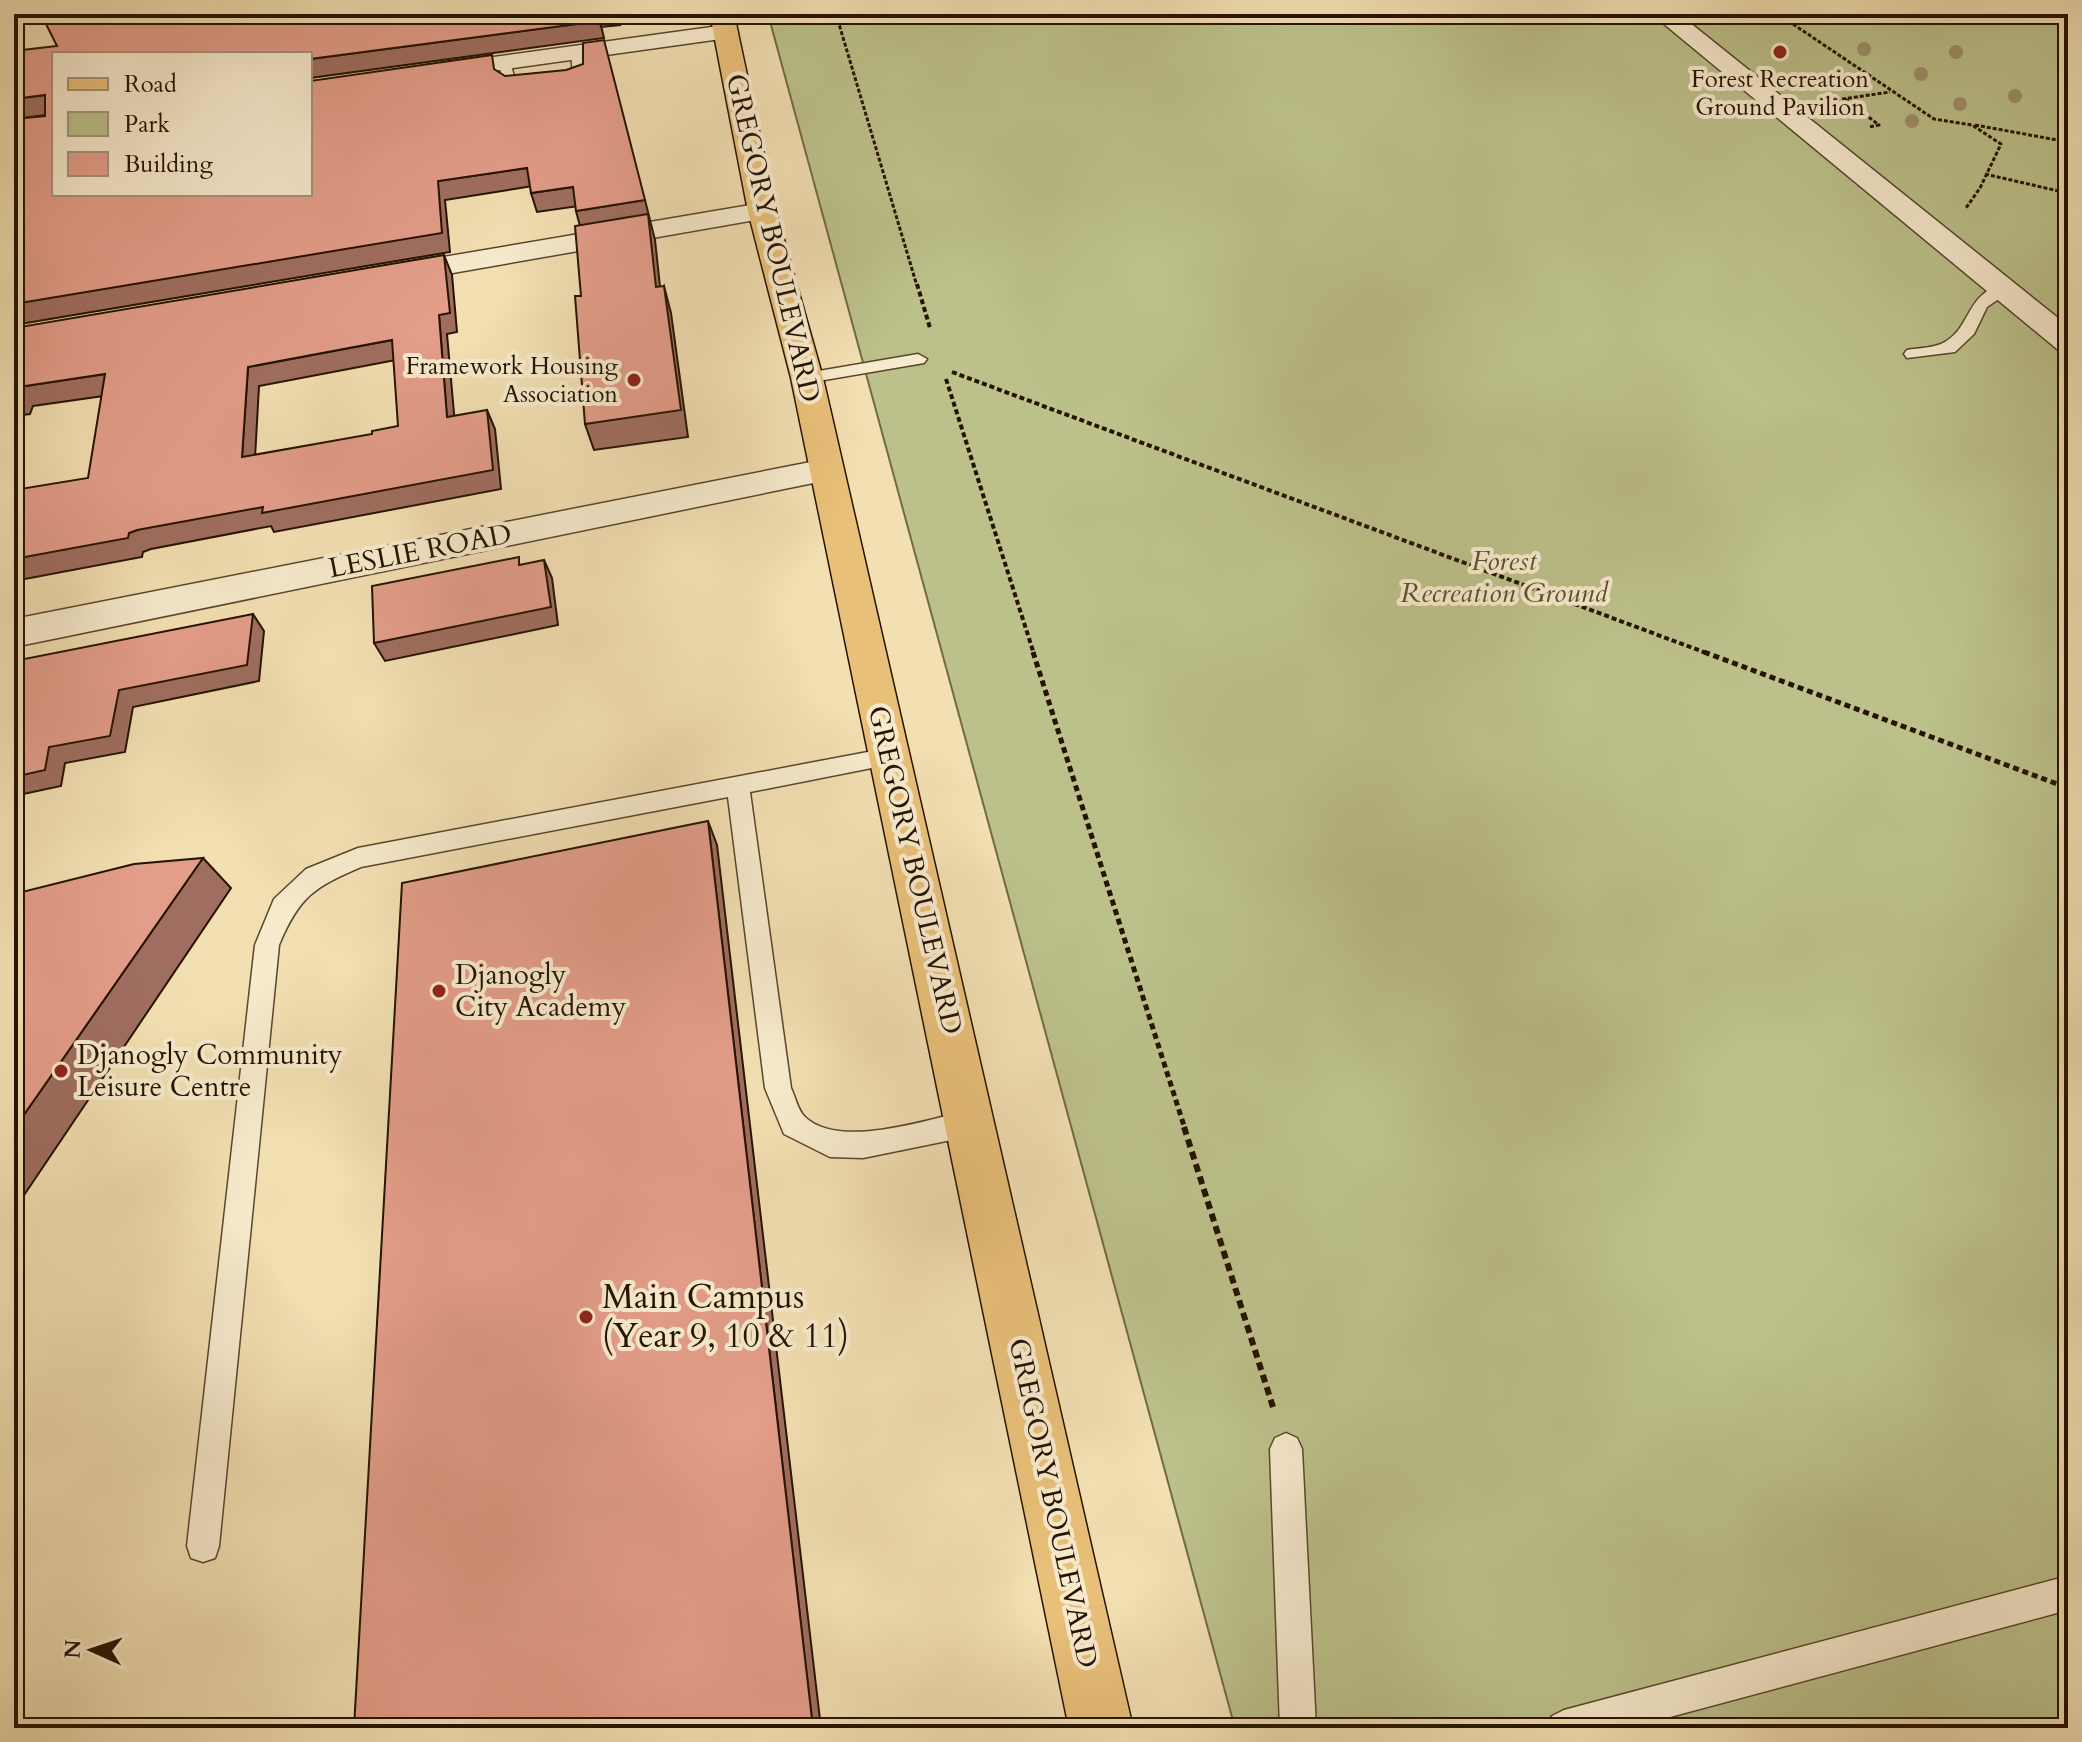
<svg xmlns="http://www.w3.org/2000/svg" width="2082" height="1742" font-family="Cardo,serif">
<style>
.green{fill:#bcc18b;stroke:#706a46;stroke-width:2}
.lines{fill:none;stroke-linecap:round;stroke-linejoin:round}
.lane-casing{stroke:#58462c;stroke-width:3}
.street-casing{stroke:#58462c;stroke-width:3}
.primary-casing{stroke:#251300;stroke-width:3}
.path-far3{stroke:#251300;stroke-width:3;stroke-dasharray:4 2;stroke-linecap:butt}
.path-far2{stroke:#251300;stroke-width:4;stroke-dasharray:5 3;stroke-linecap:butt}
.path-far1{stroke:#251300;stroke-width:5;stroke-dasharray:6 4;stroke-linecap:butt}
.path{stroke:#251300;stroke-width:6;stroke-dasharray:8 5;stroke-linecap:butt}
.lane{fill:#f7eacd;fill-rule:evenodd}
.street{fill:#f7eacd;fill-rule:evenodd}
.primary{fill:#e9c079;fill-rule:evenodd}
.tree{fill:#9e906b}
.shaded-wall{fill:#9f6e60;stroke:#251300;stroke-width:2}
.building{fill:#e39d89;stroke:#251300;stroke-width:2;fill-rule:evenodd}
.poi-dot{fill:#8f2418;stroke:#f7eacd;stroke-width:3}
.labels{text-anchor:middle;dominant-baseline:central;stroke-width:8;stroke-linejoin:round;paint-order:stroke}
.far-poi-label{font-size:24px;fill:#251300;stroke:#f7eacd}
.street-label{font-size:28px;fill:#251300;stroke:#f7eacd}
.park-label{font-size:28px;font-style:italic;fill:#5a5031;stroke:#f7eacd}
.poi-label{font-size:28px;fill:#251300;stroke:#f7eacd;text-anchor:start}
.near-poi-label{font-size:34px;fill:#251300;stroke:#f7eacd;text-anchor:start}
</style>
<rect width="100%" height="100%" fill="#f2dfb2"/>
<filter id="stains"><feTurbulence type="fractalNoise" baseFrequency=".0025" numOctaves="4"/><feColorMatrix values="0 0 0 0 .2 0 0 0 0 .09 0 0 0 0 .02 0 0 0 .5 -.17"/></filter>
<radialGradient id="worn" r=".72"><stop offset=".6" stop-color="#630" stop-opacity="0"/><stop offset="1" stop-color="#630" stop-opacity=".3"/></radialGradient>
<path class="green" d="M768,14H2068V1728H1235Z"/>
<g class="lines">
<g class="lane-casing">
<path id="lane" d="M578,49L585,53V80L571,85L510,91L503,87L499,60H509L516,82L568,77L573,75L571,53Z
M2003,284L2011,289L2009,292L1987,307L1974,334L1955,352L1907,358L1904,354L1907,350C1918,348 1935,348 1945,342C1972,326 1965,295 2003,284Z
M918,354L927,359L924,363L807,383L798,378L807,373Z
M889,748L897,751L900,757L897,763L750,792L791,1088C795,1096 798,1111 805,1117C840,1150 928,1119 971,1110L981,1114L985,1123L981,1132L971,1136L863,1158L830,1157L784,1134L765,1088L728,797L361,867C314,887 299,897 279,945L219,1546L215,1558L203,1562L191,1558L187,1546L255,945L274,899L306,869L358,848Z
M1286,1433L1297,1438L1302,1449L1316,1728H1280L1270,1449L1275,1438Z
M2068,1576V1610L1629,1728H1546L1552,1716L1564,1710Z"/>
</g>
<g class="street-casing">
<path id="street" d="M1652,14H1679L2068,326V351L2057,349Z
M726,25L735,27L738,32L735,37L435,79L426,77L423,72L426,67L435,65Z
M762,203L772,205L776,211L772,217L390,284L379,281L375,275L379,269L390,266Z
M826,459L838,462L843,470L838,478L14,647V619Z"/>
</g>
<g class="primary-casing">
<path id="primary" d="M710,14H734L776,211L823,378L1133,1728H1069L791,378L748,211Z"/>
</g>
<path class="path-far3" d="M836,14L917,286
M1778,14L1934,119L1972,125L2001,144L1980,188L1966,208
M1845,99L1879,125L1869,127
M1836,100L1890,92
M1975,125L2068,142
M1985,174L2067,193L2059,233L2068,246"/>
<path class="path-far2" d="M917,284L930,328
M952,372L1709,654
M946,379L1034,654"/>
<path class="path-far1" d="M1033,652L1185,1129
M1704,652L2068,788"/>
<path class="path" d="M1184,1127L1273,1407"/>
<use href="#lane" class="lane"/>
<use href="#street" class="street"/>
<use href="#primary" class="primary"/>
</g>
<g class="tree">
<circle cx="1864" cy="49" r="7"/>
<circle cx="1956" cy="52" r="7"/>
<circle cx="1921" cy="74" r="7"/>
<circle cx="2015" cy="96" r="7"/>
<circle cx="1960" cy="104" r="7"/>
<circle cx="1912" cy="121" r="7"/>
</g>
<path class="shaded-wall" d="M598,14H618L620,25L601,27Z
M600,21L604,38L310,78V59Z
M45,95L54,114L14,119V99Z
M527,168L533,186L445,200L450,252L14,325V304L438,181Z
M573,187L579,206L537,212L531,193Z
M645,200L655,240L663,314L581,230L576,211Z
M444,255L452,275L457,332L447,334L456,436L447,417L439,315Z
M664,286L671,313L688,437L594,450L585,424Z
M392,340L401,359L259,386L254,476L242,457L248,367Z
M105,374L118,394L33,406L30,414L14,416V395L19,387Z
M487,410L495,429L501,489L274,532L271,526L151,549L143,552L142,557L14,581V559L129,533Z
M544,560L552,578L558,625L385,661L374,643Z
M253,614L264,631L259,681L133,707L125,752L65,763L61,786L14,796V777L119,690Z
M708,821L717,845L821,1728H813Z
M203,858L231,888L14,1210V1129Z"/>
<path class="building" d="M41,14H598L600,21L310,59V54H54V194H310V81L492,55L494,69L505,76L566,70L583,64V43L604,40L645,200L576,211L573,187L531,193L527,168L438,181L442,233L14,304V119L45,116V95L14,99V51L57,46Z
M648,214L656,287L664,286L681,410L585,424L575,296H581L575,226Z
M444,255L450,313L439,315L447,417L487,410L493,470L262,513L263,507L137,530L129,533L128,538L14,559V490L88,478L105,374L19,387L16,395H14V328ZM392,340L398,426L372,431V434L242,457L248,367Z
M519,557V565L544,560L551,607L374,643L372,586Z
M253,614L247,665L119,690L110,736L49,747L45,770L14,777V661Z
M708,821L813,1728H354L402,883Z
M203,858L14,1129V894L134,864Z"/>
<g class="poi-dot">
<circle cx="1780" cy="52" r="8"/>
<circle cx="634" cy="380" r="8"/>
<circle cx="439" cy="991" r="8"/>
<circle cx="61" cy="1071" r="8"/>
<circle cx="586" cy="1317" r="8"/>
</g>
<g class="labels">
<g class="far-poi-label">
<text x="1780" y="79">Forest Recreation<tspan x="1780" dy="28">Ground Pavilion</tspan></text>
<text x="618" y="366" text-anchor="end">Framework Housing<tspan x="618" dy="28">Association</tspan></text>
</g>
<g class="street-label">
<text transform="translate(773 238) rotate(77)">GREGORY BOULEVARD</text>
<text transform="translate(420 551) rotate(-11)">LESLIE ROAD</text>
<text transform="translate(915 870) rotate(77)">GREGORY BOULEVARD</text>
<text transform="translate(1053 1503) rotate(78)">GREGORY BOULEVARD</text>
</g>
<g class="park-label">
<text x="1504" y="561">Forest<tspan x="1504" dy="32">Recreation Ground</tspan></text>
</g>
<g class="poi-label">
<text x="455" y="975">Djanogly<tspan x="455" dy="32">City Academy</tspan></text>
<text x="77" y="1055">Djanogly Community<tspan x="77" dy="32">Leisure Centre</tspan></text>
</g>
<g class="near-poi-label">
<text x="602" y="1297">Main Campus<tspan x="602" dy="39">(Year 9, 10 &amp; 11)</tspan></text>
</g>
</g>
<rect width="2082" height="1742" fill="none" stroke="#f2dfb2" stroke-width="48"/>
<rect x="16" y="16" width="2050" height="1710" fill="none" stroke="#251300" stroke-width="4"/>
<rect x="24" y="24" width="2034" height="1694" fill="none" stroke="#251300" stroke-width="2"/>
<rect x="52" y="52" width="260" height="144" fill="#f7eacd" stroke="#a3947b" stroke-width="2"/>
<rect x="68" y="78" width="40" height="12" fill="#e9c079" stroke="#a3947b" stroke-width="2"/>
<text x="124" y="92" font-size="24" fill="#251300">Road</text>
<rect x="68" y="112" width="40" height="24" fill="#bcc18b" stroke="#a3947b" stroke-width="2"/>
<text x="124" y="132" font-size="24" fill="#251300">Park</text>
<rect x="68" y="152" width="40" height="24" fill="#e39d89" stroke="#a3947b" stroke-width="2"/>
<text x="124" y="172" font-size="24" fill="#251300">Building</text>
<g transform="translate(92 1650) rotate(273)" stroke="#f7eacd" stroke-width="6" paint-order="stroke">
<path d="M0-6L14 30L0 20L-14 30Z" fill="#251300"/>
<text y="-12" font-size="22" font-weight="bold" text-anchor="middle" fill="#251300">N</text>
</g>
<rect width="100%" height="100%" filter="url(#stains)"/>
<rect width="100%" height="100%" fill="url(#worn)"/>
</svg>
